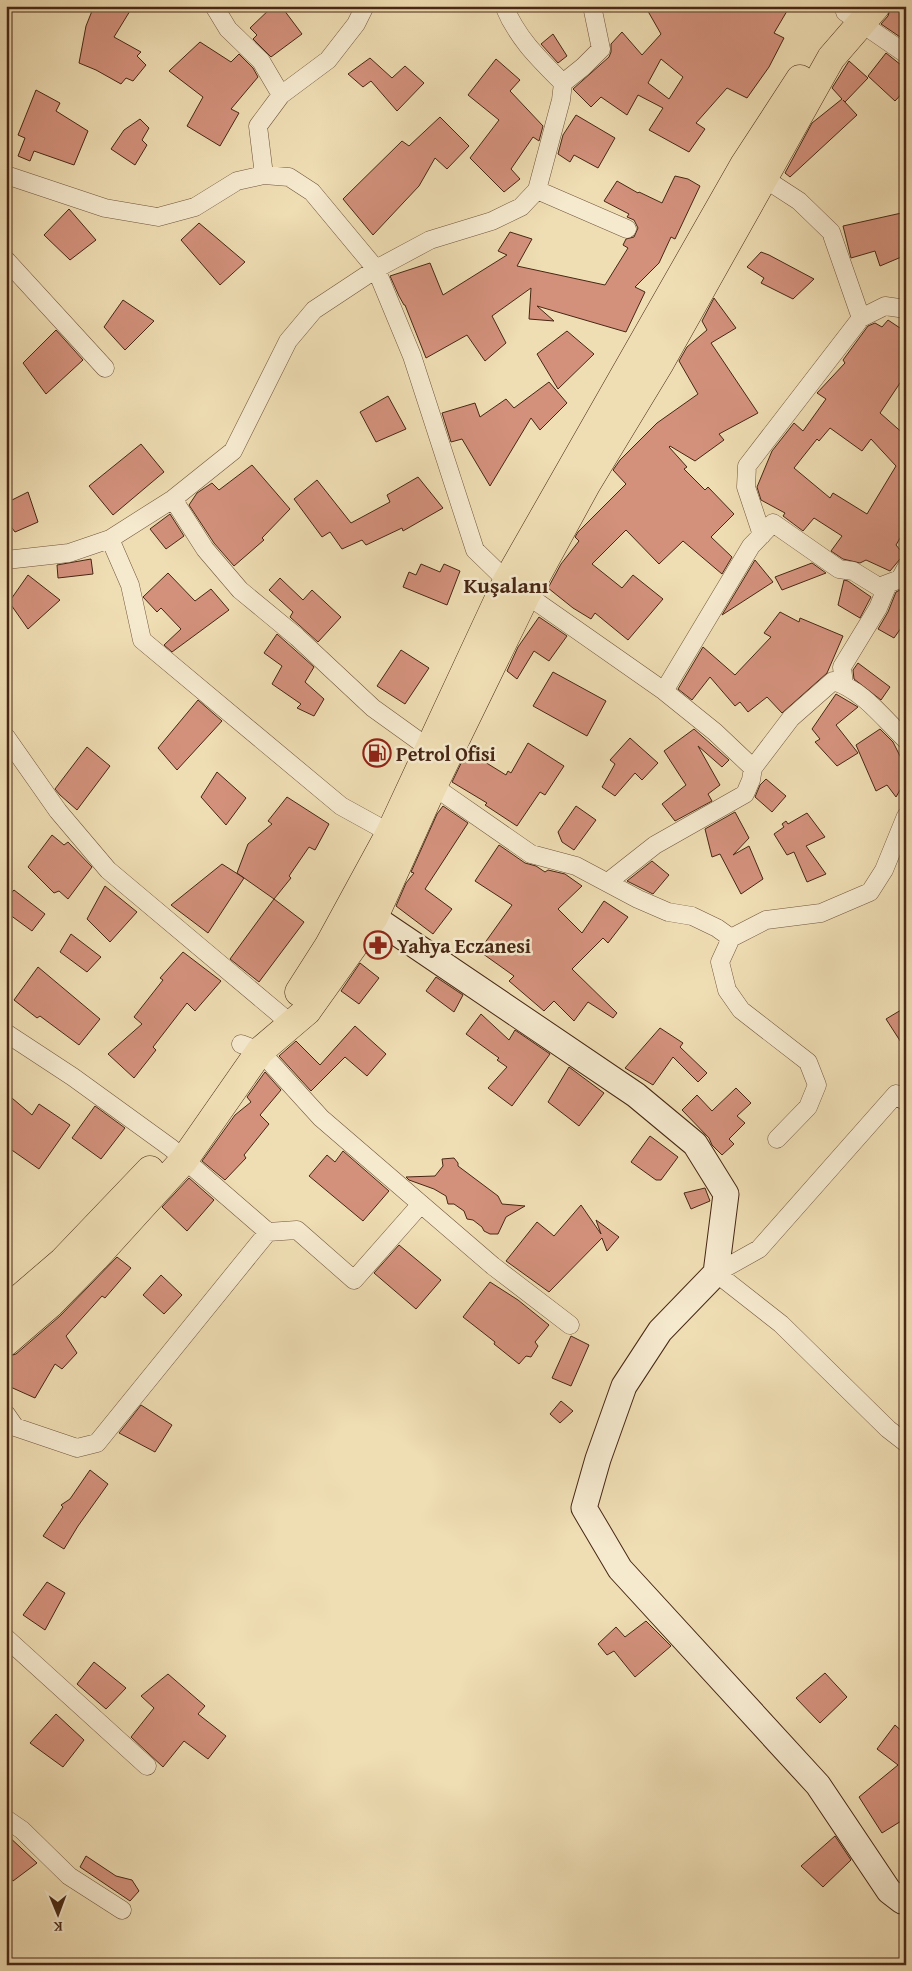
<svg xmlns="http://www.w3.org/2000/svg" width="912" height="1971" font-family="'Gentium Book Plus',serif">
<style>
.building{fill:#d3917c;stroke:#472714;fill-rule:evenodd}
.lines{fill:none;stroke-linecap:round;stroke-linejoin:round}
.street-casing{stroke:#71543c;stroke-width:19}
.secondary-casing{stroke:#472714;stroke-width:27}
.highway-casing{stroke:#472714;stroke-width:29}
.street{stroke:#f5e9ce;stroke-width:18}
.secondary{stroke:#f5e9ce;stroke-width:25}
.highway{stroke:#efddb3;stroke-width:28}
.labels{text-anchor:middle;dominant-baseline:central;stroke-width:5;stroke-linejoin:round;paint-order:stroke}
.poi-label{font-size:20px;font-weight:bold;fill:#472714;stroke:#f5e9ce;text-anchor:start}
.quarter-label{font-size:22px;font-weight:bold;fill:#472714;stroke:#f5e9ce}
</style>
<rect width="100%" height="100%" fill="#efddb3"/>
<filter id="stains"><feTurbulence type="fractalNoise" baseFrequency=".004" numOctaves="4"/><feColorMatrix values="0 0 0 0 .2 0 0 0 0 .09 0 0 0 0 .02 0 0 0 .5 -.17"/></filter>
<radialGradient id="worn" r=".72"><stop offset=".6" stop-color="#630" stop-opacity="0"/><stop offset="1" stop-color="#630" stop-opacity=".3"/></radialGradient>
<path class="building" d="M94,6H133L114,37L141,52L137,56L146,65L133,81L126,78L121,84L96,70L79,63L86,26Z
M273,6H281L302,34L271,57L253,39L257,35L250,28Z
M645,6H790L774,33L784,38L769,67L747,98L727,88L696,123L705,129L689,152L649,130L663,108L638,95L627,115L601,97L591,107L573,89L609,57L611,52V44L622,32L642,55L661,34ZM661,59L683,77L669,99L648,83Z
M891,6H906V41L881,24L888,16Z
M553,34L567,56L558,63L541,44Z
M200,42L231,62L239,54L253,68L258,77L231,109L239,113L220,146L187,126L203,97L169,71Z
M886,53L906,69V89L895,101L868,76Z
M370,58L392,78L405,66L424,83L397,111L371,81L363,87L348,74Z
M496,59L520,80L510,91L543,126L539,141L533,137L511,169L520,179L504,192L470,158L499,120L468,95Z
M849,61L868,78L845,102L843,100L857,115L790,177L785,173L812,123L842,99L832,88Z
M36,90L60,103L56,111L88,131L74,165L34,151L30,161L18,156L25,138L18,135Z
M576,115L615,138L598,168L574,155L570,162L558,154L563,135Z
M440,117L469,146L447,169L435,158L419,186L373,235L343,199L402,141L409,146Z
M140,119L149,128L142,140L147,145L135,165L111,149L124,130Z
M675,176L688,179L700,186L675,239L671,237L659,263L635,287L645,292L626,332L537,306L554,321L529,319L531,288L492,316L506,343L485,361L467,335L426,358L405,305H404L399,296L390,276L430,263L443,295L507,255L498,251L510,232L532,239L517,266L605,285L628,248L623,245L626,239L634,237L638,228L634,220L627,217L629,214L604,201L617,181L638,193L639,192L662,203Z
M69,209L96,240L70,260L44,235Z
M906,212V255L880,266L875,251L851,258L843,226Z
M199,223L245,262L220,285L181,240Z
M761,252L769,255L814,279L793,299L761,283L764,278L747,267Z
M714,298L736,328L711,343L758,413L719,434L724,440L695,461L670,446L669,447L687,467L684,469L705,490L708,487L734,514L711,537L732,557L722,574L683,541L659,564L626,530L592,564L622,588L633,575L663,599L628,640L595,613L591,619L573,608L548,588L561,564L579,541L575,537L578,532L626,484L613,470L620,460L657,423L698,394L679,361L687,347L707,330L702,321Z
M123,300L154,321L125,350L104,327Z
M888,320L906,332V374L880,413L906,436V528L896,545L906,557L900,559L890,571L866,560L860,563L843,559L831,551L842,536L814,518L803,531L783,516L785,513L761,500L757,487L772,451L794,423L803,431L826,399L817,393L845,363L843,360L868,326L875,323L882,327ZM830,428L862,451L871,439L896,466L867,514L833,493L830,498L794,468L817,439L819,441Z
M56,330L83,360L46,394L23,363Z
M567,331L594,354L558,389L537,354Z
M549,382L567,403L540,430L531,418L490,486L462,439L451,442L442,413L475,403L480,417L506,399L514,408Z
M388,396L406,429L376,442L360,412Z
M141,444L164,472L113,515L89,486Z
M252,465L290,509L262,538L264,540L234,566L214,543L189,505L197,493L212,483L219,490Z
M418,477L443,508L403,531L402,528L366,545L362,540L342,549L330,532L322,537L294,499L317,480L351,523L390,502L387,495Z
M28,492L38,522L15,532L6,520V503Z
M170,514L184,536L166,549L150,529Z
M91,559L93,574L58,578L57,565Z
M755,560L773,582L722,615Z
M812,563L826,573L782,590L775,577Z
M421,564L440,572L444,564L460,571L447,605L403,587L409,572L416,575Z
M168,573L195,601L211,589L229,610L172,652L164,645L181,629L161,608L157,612L143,597Z
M28,575L60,600L28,629L9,602Z
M280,578L303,600L312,590L341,617L318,642L290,617L293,612L269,590Z
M844,580L848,581L871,597L860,618L838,605Z
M906,587V621L894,638L878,629L888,612L896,592Z
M780,612L799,622L800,618L843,636L827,673L782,713L767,697L748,712L740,702L735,706L710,677L692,700L678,689L703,647L735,675L771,637L764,633Z
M539,617L567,636L549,661L534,651L517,679L507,671L518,647Z
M277,634L314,667L305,682L324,699L314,716L297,708L301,704L272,684L282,666L264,653Z
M401,650L429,668L405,704L377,686Z
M858,663L890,687L881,700L854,679L853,670Z
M553,672L606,701L587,736L533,706Z
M836,694L858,707L836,725L858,753L837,766L815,742L820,739L812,729Z
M198,700L222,721L177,770L158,748Z
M694,729L729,760L722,767L698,746L720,785L708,794L712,801L675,821L662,804L686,785L664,751Z
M880,729L893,742L906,768V780L896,797L887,785L876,791L856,745Z
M630,738L658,763L642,780L635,773L615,796L602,787L615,764L610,760Z
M528,743L564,766L545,795L540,792L517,826L485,805L487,803L452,782L467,751L506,775L508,771L511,773Z
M87,747L110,766L77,810L60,795L55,789Z
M217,772L246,798L226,825L201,797Z
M766,779L786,796L772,812L755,797L760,785Z
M287,797L329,824L315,850L309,847L289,876L291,878L274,899L237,873L248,844L272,824L268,821Z
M443,806L468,823L425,889L452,909L433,934L396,906L406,883L414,873L411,872L437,814Z
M576,806L596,820L574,850L562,842L558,832Z
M735,812L749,838L733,855L749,846L763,879L741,894L720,854L712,857L705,829Z
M807,813L825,837L806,846L826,874L807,882L794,852L787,855L774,834L784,827L782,824L786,821L788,824Z
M52,835L64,845L68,842L92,867L68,899L59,891L54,893L28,867Z
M499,845L525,863L536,866L545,872L548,870L565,874L582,886L558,909L582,933L604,901L628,917L608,943L603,938L572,969L617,1013L613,1018L588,1002L574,1021L554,1001L544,1011L509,981L514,976L479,951L512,905L475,881Z
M652,861L669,875L653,894L627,881Z
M222,864L244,878L208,933L171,905Z
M105,886L137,912L110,942L87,919Z
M14,890L45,914L32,931L6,912V899Z
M274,899L304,922L259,982L230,959Z
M71,934L101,957L87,972L60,952Z
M183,952L221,981L195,1011L187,1003L153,1047L156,1050L134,1078L108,1054L142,1024L134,1017L163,980L160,978Z
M360,963L379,978L359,1004L341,991Z
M38,967L100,1019L79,1045L40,1016L37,1018L14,1000Z
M436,977L463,995L454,1012L426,991Z
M906,1007V1050L886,1019Z
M481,1014L509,1040L515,1030L550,1054L512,1106L488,1088L507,1067L497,1060L499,1058L466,1034Z
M355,1026L386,1054L367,1076L345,1057L311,1091L279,1056L296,1041L320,1065Z
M660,1028L683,1043L680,1047L707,1073L698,1082L673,1057L653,1085L625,1068Z
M569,1067L604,1093L579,1126L548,1102Z
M265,1072L281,1090L260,1115L269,1124L244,1155L246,1158L225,1180L202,1161L235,1115L251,1102L247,1097Z
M736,1088L751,1103L737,1116L745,1123L729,1139L734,1144L722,1155L712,1145L709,1138L682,1110L697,1095L712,1111Z
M6,1093L32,1115L39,1104L70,1125L39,1169L6,1146Z
M95,1106L125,1128L101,1159L72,1138Z
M650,1136L678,1157L661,1180H656L631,1162Z
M343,1151L389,1191L363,1221L309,1176L327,1155L335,1162Z
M454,1158L458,1163V1166L498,1196L502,1204L525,1206L506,1217L498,1234H490L484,1231L482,1227L473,1220L467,1219L464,1211L454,1204H448L446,1196L434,1189L409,1180L406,1177L435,1176L443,1166L442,1159Z
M189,1178L214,1200L187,1231L162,1207Z
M705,1188L710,1201L691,1209L684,1193Z
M581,1205L601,1234L596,1220L619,1237L607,1251L602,1238L549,1292L506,1261L537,1222L554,1236Z
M399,1245L441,1280L416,1309L374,1273Z
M117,1257L131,1268L105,1298L102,1296L66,1336L77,1353L62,1369L55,1364L35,1398L6,1385V1357L16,1354L60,1316Z
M161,1275L182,1295L164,1314L143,1295Z
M490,1282L518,1300L549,1325L535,1342L538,1346L531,1357L526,1356L519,1364L494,1344L495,1342L463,1317Z
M571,1336L589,1345L571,1386L552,1378Z
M561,1401L573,1411L560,1423L550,1414Z
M141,1405L172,1425L155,1452L119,1433Z
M90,1470L108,1484L78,1526L64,1549L43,1536L63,1507L61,1505L70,1499Z
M47,1582L65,1593L45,1630L23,1615Z
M646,1621L671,1646L635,1677L614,1651L607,1655L598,1644L616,1627L625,1637Z
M94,1662L126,1688L106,1709L77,1684Z
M825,1673L847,1697L820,1723L796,1698Z
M168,1674L205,1706L198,1714L226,1736L208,1759L184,1741L163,1767L131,1737L154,1708L141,1696Z
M56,1714L84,1740L63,1767L30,1743Z
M895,1725L906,1735V1818L882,1833L859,1797L898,1765L877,1749Z
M6,1834L37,1863L13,1881L6,1872Z
M835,1836L851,1860L823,1887L801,1866Z
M86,1856L116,1876L132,1880L139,1891L130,1901L80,1867Z"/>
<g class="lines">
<g class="street-casing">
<path id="street" d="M214,6L228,29L261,61L281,95
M504,6C517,38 539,59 563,83
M845,12L906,54
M756,173L799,201L831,232L861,318L885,306L906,309
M6,175L105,208L158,217L195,207L237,181L264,175L289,177L312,192L376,269L412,356L475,550L507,581L664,691L715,732L753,768L751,780L745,794L655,845L608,882
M264,175L258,126L281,95L328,60L356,24L365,6
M537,190L627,229
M6,260L105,368
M173,499L205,549L240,590L297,637L373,708L430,749
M762,535L746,487L747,466L861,318
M110,539L130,585L142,640L341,806L390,833
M6,560L69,553L110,539L173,499L233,451L288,341L314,310L376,269L430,240L492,221L521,207L537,190L561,100L563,83L583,67L601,49L592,6
M844,685L842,667L878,608L888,584
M664,691L751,546L773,523L839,569L853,571L879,587L900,579L906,568
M6,737L58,811L108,870L283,1017
M753,768L791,718L833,681C862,689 885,720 906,740
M426,781L531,854L576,866L638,899L668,912L692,916L717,928L731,938
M6,1033L73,1077L171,1148L268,1232L297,1230L354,1280L421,1204
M241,1044L260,1051L321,1118L493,1266L570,1325
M906,1102L896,1094L759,1249L716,1273L781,1324L888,1429L906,1443
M777,1139L808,1107L817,1085L808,1062L741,1010L727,990L720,962L731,938L766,920L821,913L870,892L884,870L906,816
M6,1414L15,1427L77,1448L97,1443L268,1232
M6,1638L147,1766
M6,1819L22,1830L69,1876L122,1910"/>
</g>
<g class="secondary-casing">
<path id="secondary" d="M357,906L636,1095L695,1144L726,1194L716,1273L660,1331L624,1386L598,1459L584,1508L620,1569L818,1785L889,1891L902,1901L906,1900"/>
</g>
<g class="highway-casing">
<path id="highway" d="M299,992L329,945L390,833L507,581L744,165L800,79
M6,1310L63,1261L150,1170
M6,1342L50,1304L95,1258L184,1160L260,1051L307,1011L374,917L433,786L526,595L586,485L660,363L831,58L876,6"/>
</g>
<use href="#street" class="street"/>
<use href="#secondary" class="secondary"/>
<use href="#highway" class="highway"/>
</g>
<defs>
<g id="fuel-ring" transform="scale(1.4375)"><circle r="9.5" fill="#f5e9ce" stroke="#8f2418" stroke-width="1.5"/><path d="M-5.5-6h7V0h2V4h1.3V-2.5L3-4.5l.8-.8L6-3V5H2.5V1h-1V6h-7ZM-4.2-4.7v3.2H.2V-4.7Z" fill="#8f2418"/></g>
<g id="pharmacy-ring" transform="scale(1.4375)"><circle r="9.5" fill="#f5e9ce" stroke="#8f2418" stroke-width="1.5"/><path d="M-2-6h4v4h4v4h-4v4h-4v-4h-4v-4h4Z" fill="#8f2418"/></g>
</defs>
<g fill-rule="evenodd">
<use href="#fuel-ring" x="377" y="753"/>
<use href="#pharmacy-ring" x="378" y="945"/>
</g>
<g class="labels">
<g class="poi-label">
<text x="396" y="753">Petrol Ofisi</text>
<text x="397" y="945">Yahya Eczanesi</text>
</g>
<g class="quarter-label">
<text x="506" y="585">Kuşalanı</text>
</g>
</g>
<rect width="912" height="1971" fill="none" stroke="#efddb3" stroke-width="25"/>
<rect x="8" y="8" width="897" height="1956" fill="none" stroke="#472714" stroke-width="2.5"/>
<rect x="12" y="12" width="887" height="1946" fill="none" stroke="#472714"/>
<g transform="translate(58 1914) rotate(179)" stroke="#f5e9ce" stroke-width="4" paint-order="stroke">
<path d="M0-4L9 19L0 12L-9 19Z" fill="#472714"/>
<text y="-8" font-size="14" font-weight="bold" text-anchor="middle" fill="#472714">K</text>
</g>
<rect width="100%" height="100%" filter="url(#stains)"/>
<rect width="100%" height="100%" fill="url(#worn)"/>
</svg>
